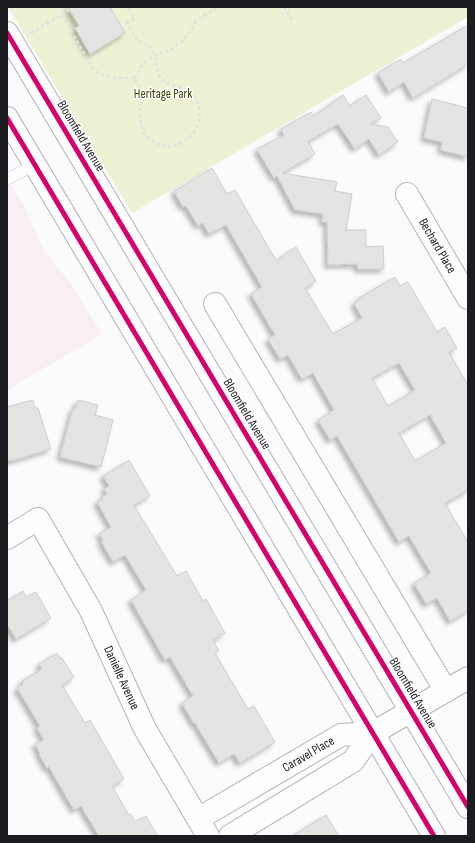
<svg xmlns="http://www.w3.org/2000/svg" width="475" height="843" font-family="'Sofia Sans Condensed',sans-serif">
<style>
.education{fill:#f8eef3}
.green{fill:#ecf2d3}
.building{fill:#e6e3e3;stroke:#cfcdcd;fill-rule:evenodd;filter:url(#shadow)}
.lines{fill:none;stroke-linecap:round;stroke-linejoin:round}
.service-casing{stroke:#b3b3b6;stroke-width:12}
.minor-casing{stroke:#b3b3b6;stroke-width:24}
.tertiary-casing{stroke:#b3b3b6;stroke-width:24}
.path{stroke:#e1e1e1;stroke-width:2.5;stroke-dasharray:3 3;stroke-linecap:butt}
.service{stroke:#fefeff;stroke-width:11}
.minor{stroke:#fefeff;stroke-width:22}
.tertiary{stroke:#fefeff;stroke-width:22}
.cycleway-casing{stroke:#fff;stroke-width:8}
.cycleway{stroke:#d6006c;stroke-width:5}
.labels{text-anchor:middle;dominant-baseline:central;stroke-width:3;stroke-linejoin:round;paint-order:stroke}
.park-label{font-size:13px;fill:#3a4200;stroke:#fff}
.street-label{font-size:13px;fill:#1b1c1f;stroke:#fff}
</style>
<defs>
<filter id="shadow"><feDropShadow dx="-3.5" dy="3.5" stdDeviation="2" flood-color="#0004"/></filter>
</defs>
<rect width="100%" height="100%" fill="#fbfbfd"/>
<path class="education" d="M7,177L24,206L43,249L71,284L102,334L7,390Z"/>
<path class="green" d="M8,7H468V17L132,213Z"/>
<path class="building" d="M68,7H110L125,33L90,54L75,28L79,26Z
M468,25V64L413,98L404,82L389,92L378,73L401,59L403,63Z
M343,95L350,106L366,95L381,118L370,124L388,127L398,142L379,155L369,139L355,149L338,124L308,141L315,154L282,173L337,182L335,191L352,194L346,230H366V247L383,246L384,269H358L357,264L328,265L327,222H322L323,214L295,210L277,176L274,178L257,149L284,135L281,129L311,112L314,116Z
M432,99L468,108V157L441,150L442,142L424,138Z
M212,168L227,194L235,190L276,260L296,247L316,281L305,288L333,334L362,318L354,303L359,300V298L395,277L400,286L408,282L437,332L445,327L457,348L449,352L468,385V490L445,503L468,542V611L450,621L437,598L426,604L414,583L431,573L409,536L399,542L337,436L330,440L318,420L334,410L313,373L302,379L288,355L280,359L268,339L275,335L251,294L262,287L226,225L209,234L203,223L198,226L186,206L183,207L174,191ZM399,363L415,390L388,406L372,378ZM430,415L446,443L415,461L399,433Z
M33,400L35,408H38L51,449L11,461V460L7,461V407Z
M78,400L98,405L95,415L113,420L101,467L60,457L73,408L75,409Z
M129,460L150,496L134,505L177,576L186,571L203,601L206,599L225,633L213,640L219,651L215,653L248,709L254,706L275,742L240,763L234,754L219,763L195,723L194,724L182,703L193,696L170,657L165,660L131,600L146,590L125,555L113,562L101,541L103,540L99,534L111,527L97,502L103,499L102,497L107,494L104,489L109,486L103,476Z
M23,591L26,597L36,592L51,618L16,639L7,624V601Z
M57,653L60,658H62L74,677L62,685L85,723L90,720L124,779L112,786L129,815L131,814L135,822L146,816L158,836H99L81,806L74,810L49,767L47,768L39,754L40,753L35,744L44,740L37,728L40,726L17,688L23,684L22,681L42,669L39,664Z
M326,815L339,836H292Z"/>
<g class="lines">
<g class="service-casing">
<path id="service" d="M7,179L35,165"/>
</g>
<g class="minor-casing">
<g id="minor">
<path id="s1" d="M407,194L468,298"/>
<path d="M215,304L446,691"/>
<path id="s2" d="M7,538L38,519L91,611L145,729L208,836"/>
<path id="s3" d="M198,819L341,735L373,733"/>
<path d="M230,836L353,761L373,733L468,678"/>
</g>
</g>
<g class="tertiary-casing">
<path id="tertiary" d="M7,33L468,807
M7,118L434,836"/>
</g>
<path class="path" d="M63,7L66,13
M284,7L293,22
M62,15L94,70C106,80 121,77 135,78C137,83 141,89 142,95C143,99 140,105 140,110C139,118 141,129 146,136C169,161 208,136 198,104C192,85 167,88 160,77C152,62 161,47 138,41L127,23L134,19L127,7
M31,33L70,10
M135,78L144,63L158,54L169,51L184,40L197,20L219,7"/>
<use href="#service" class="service"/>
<use href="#minor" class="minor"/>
<use href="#tertiary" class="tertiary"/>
<g class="cycleway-casing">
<path id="cycleway" d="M7,33L468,807
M7,118L434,836"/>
</g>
<use href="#cycleway" class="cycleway"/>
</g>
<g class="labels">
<g class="park-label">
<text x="163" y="94">Heritage Park</text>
</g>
<g class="street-label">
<text transform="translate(81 136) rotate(59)">Bloomfield Avenue</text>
<text stroke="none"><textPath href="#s1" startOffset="60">Bechard Place</textPath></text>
<text transform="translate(247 414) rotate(59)">Bloomfield Avenue</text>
<text stroke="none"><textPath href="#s2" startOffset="216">Danielle Avenue</textPath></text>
<text transform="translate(413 693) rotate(59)">Bloomfield Avenue</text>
<text stroke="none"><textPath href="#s3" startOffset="128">Caravel Place</textPath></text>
</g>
</g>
<rect width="475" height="843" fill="none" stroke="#1b1c1f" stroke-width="16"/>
</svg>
